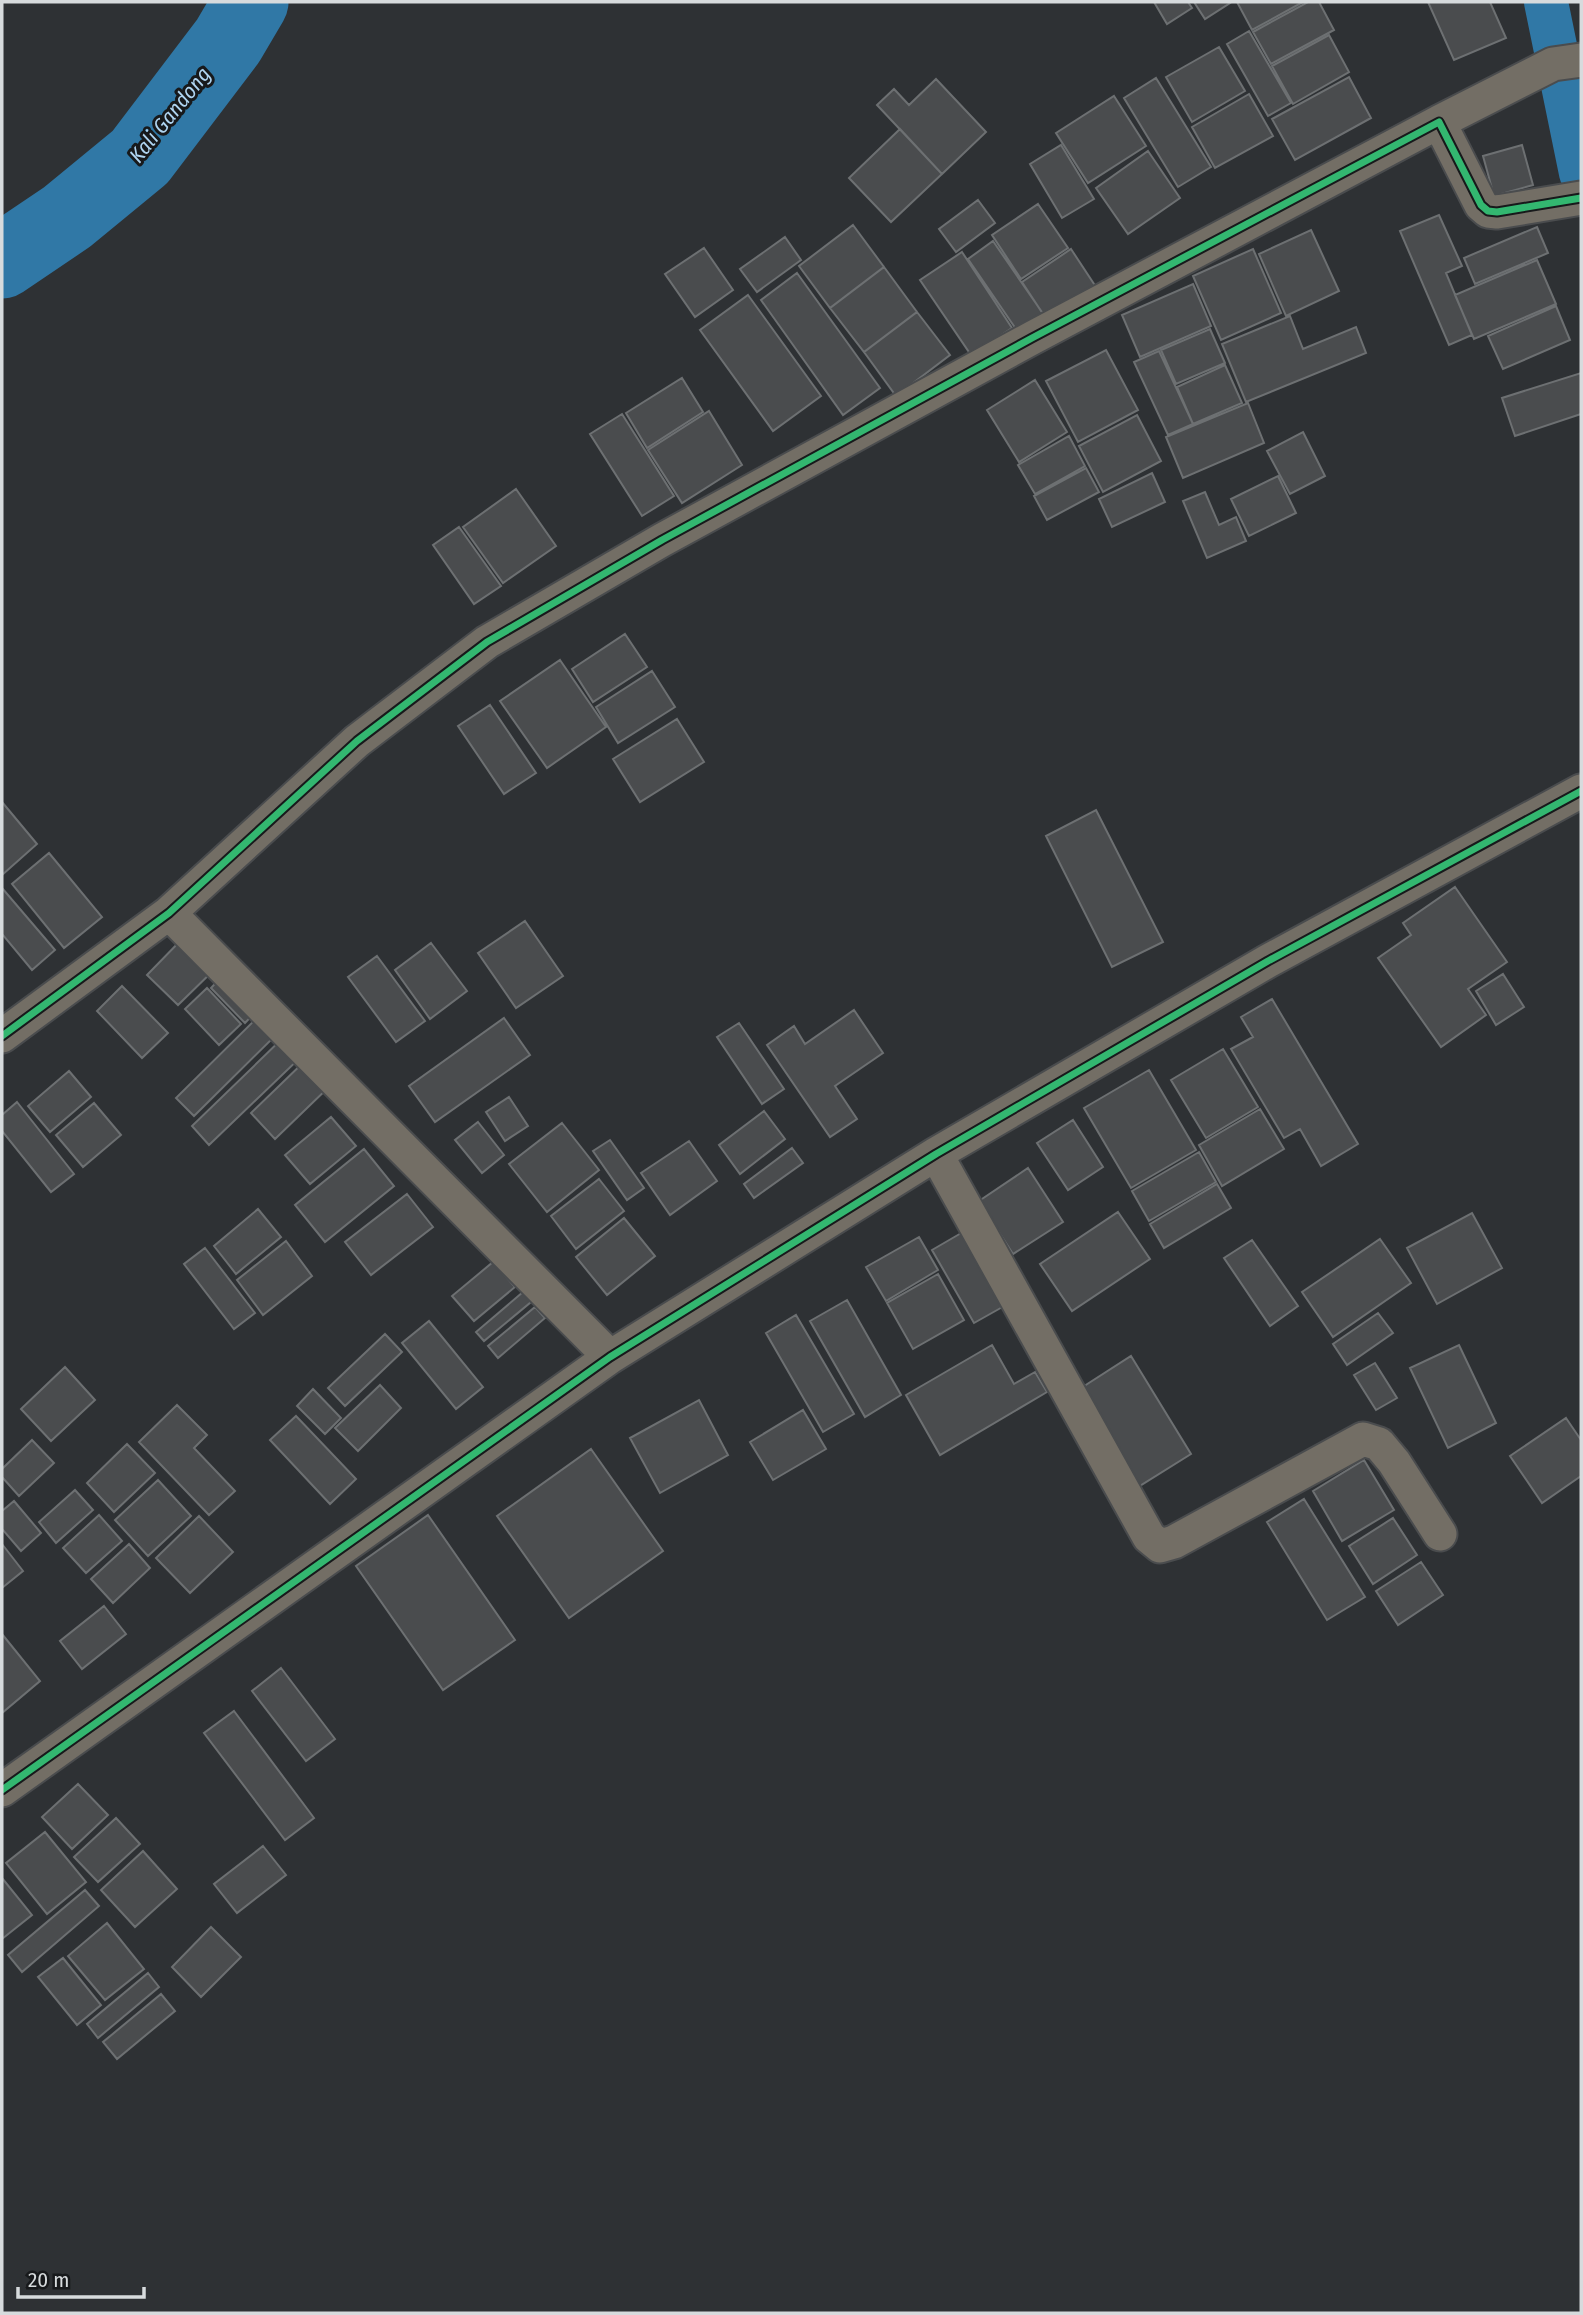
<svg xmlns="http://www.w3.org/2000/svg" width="1583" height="2315" font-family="'Fira Sans Condensed',sans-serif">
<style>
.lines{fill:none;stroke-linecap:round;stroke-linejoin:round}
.canal{stroke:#3078a6;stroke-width:44}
.river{stroke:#3078a6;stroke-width:75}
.building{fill:#4a4c4e;stroke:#6d7072;stroke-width:2}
.minor-casing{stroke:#4a4c4e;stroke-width:37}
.minor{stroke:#736e65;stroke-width:33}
.cycleway-casing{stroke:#17191b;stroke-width:11}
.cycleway{stroke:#33b770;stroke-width:7}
.labels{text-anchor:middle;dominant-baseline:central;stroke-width:6;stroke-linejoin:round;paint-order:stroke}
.water-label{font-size:21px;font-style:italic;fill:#afd4f0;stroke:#17191b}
</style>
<rect width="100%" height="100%" fill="#2e3134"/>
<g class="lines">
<path class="canal" d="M1546,2L1581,173"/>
<path class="river" d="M2,261L67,217L140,157L228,41L251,2"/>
</g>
<path class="building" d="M1154,2H1188L1192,8L1167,24Z
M1194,2H1229L1230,3L1205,19Z
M1237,2H1303L1252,30Z
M1308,2H1319L1334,30L1271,64L1253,32Z
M1428,2H1490L1506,38L1454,60Z
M1249,31L1291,103L1268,116L1227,44Z
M1329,35L1349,72L1293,104L1272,66Z
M1219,47L1245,91L1192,122L1166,77Z
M1349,77L1371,118L1295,160L1272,119Z
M1156,78L1211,167L1178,187L1124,98Z
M936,79L986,132L942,174L877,105L894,89L909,105Z
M1249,94L1273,136L1215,168L1192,127Z
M1114,96L1146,146L1088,183L1056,133Z
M900,129L942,174L891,222L849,178Z
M1061,145L1094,199L1062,218L1030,164Z
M1522,145L1533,185L1494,196L1483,156Z
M1148,151L1180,198L1128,234L1096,188Z
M978,200L995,223L956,252L939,229Z
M1038,204L1068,248L1021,279L992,235Z
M1439,215L1462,266L1446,273L1472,335L1449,345L1400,231Z
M853,225L884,267L830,308L799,266Z
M1537,227L1548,253L1475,284L1464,258Z
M1311,230L1339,291L1286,316L1259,254Z
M785,237L801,260L757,292L740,269Z
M993,241L1046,318L1020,335L968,259Z
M704,248L733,290L695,317L665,274Z
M1071,249L1096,287L1047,320L1022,282Z
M1253,249L1281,313L1221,340L1193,276Z
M962,252L1012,328L971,355L920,280Z
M1537,260L1556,304L1474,339L1455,295Z
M884,267L917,312L864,352L830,308Z
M797,273L880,388L843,415L761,300Z
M1193,284L1211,326L1140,357L1122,315Z
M748,295L821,396L773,431L700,330Z
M1556,306L1570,340L1503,369L1488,336Z
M917,312L950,355L896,396L864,352Z
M1290,316L1303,349L1356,327L1366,353L1246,402L1222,344Z
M1210,329L1225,363L1176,384L1161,350Z
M1106,350L1138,410L1078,442L1046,381Z
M1159,351L1193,424L1168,435L1134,362Z
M1225,365L1242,403L1193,424L1177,387Z
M1581,373V414L1515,436L1502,398Z
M682,378L703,412L647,448L626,413Z
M1035,380L1067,432L1019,462L987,410Z
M1248,403L1264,443L1183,478L1166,437Z
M709,411L742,465L682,503L648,450Z
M622,414L674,496L642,516L590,434Z
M1137,415L1161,461L1103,492L1079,446Z
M1303,432L1325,476L1290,494L1267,451Z
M1069,436L1085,466L1035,494L1018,465Z
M1086,468L1099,492L1047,520L1034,496Z
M1152,473L1165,502L1112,527L1099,499Z
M1278,476L1296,513L1249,536L1231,499Z
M516,489L556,546L503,583L463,527Z
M1205,492L1219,525L1236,517L1246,541L1207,558L1183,501Z
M459,527L501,586L474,604L433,545Z
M625,634L647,667L593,702L572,669Z
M560,660L606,727L547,768L500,701Z
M652,671L675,707L618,743L596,707Z
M490,705L536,773L504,794L458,726Z
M677,719L704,762L640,802L613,759Z
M2,802L37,844L2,875Z
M1096,810L1163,942L1112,967L1046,836Z
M49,853L102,917L64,948L12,884Z
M1455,887L1507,962L1468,989L1486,1015L1441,1047L1378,958L1411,935L1403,923Z
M2,888L55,950L32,970L2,934Z
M525,921L563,976L516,1008L478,953Z
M187,934L219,965L178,1005L147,975Z
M431,943L467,991L430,1019L395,970Z
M377,956L425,1021L396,1042L348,977Z
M226,972L260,1007L245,1023L211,988Z
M1503,974L1524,1007L1496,1025L1476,991Z
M122,986L168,1033L142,1058L97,1011Z
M207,988L241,1024L219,1045L185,1009Z
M1272,999L1358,1144L1321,1166L1300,1129L1284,1138L1231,1049L1253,1037L1241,1017Z
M854,1010L883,1053L835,1086L857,1119L830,1137L767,1045L794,1026L805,1044Z
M263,1012L281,1030L194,1116L176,1098Z
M504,1018L530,1055L435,1122L409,1086Z
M739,1023L784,1089L762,1104L717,1037Z
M287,1034L305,1053L209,1145L192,1126Z
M1223,1049L1258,1107L1206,1138L1171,1080Z
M308,1058L333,1083L275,1139L251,1113Z
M1149,1070L1196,1150L1131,1188L1084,1108Z
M69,1071L91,1097L50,1132L28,1106Z
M509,1097L528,1126L505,1141L486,1112Z
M17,1102L74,1174L51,1192L2,1131V1115Z
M94,1103L121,1135L83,1167L56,1135Z
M1260,1109L1284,1149L1222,1186L1199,1145Z
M764,1111L785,1139L740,1174L719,1145Z
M331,1117L356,1146L310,1184L285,1155Z
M1073,1120L1103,1167L1068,1190L1037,1143Z
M478,1122L504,1155L482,1173L455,1140Z
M562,1123L599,1170L547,1212L509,1164Z
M610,1140L644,1188L627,1200L593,1151Z
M689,1141L717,1181L670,1215L641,1173Z
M792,1148L803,1163L754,1198L744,1184Z
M364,1149L394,1186L325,1242L295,1205Z
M1199,1152L1216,1182L1149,1221L1132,1191Z
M1028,1168L1063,1222L1013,1254L979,1201Z
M599,1179L624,1211L576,1249L551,1216Z
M1217,1184L1231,1208L1164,1248L1150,1224Z
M407,1194L433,1227L371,1275L345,1242Z
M258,1209L281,1237L236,1274L214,1246Z
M1118,1212L1150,1259L1072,1311L1040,1264Z
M1472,1213L1502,1268L1437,1304L1407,1248Z
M624,1218L655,1256L607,1295L576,1257Z
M963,1232L1006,1305L974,1323L932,1250Z
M919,1237L938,1270L886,1301L866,1267Z
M1380,1239L1411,1283L1333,1337L1302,1292Z
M1252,1240L1298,1306L1270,1326L1224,1258Z
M286,1241L312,1276L263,1315L237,1280Z
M205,1248L255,1313L234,1329L184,1264Z
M493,1262L515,1287L474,1321L452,1296Z
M938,1274L964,1320L913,1349L887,1303Z
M523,1292L531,1302L484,1341L476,1332Z
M847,1300L901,1395L865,1417L810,1321Z
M535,1307L545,1318L498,1358L488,1346Z
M1378,1313L1393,1333L1347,1365L1333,1344Z
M796,1315L854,1414L823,1432L766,1333Z
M429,1321L483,1387L456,1409L402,1343Z
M385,1334L402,1352L345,1406L328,1388Z
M992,1345L1014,1384L1035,1372L1047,1392L940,1455L906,1395Z
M1459,1345L1496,1423L1448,1448L1410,1368Z
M1131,1356L1191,1454L1138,1487L1078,1390Z
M1375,1363L1397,1398L1376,1410L1354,1375Z
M65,1367L95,1400L51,1441L21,1409Z
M380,1385L401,1408L358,1451L335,1428Z
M313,1389L341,1418L325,1434L297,1406Z
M699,1400L728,1455L660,1493L630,1438Z
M177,1405L207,1435L194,1448L235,1491L209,1515L139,1442Z
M803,1410L826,1449L773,1480L750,1442Z
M296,1416L356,1479L330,1504L270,1440Z
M1566,1418L1581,1440V1476L1542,1503L1510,1456Z
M32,1440L54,1463L19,1496L2,1477V1469Z
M127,1444L155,1473L114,1512L87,1483Z
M591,1449L663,1551L569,1618L497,1516Z
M1364,1460L1394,1510L1342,1541L1313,1491Z
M158,1480L191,1516L148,1556L115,1520Z
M75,1490L93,1510L56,1543L39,1522Z
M1304,1499L1365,1597L1327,1620L1267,1522Z
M14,1501L41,1533L21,1551L2,1529V1511Z
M99,1515L122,1541L86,1573L63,1548Z
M428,1515L515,1640L443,1690L356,1566Z
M199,1516L233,1552L190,1593L156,1558Z
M1393,1518L1417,1555L1373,1584L1349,1546Z
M2,1544L23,1571L2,1588Z
M129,1544L150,1568L113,1603L91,1579Z
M1421,1562L1443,1595L1398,1625L1376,1591Z
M104,1606L126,1634L82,1669L60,1641Z
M2,1634L40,1681L2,1713Z
M281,1668L335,1739L306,1761L252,1691Z
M234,1711L314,1818L285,1840L204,1733Z
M78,1784L108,1815L72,1849L42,1817Z
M116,1818L140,1844L98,1882L74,1857Z
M45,1832L86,1882L47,1914L6,1863Z
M263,1846L286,1875L237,1913L214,1884Z
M143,1851L177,1889L135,1927L101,1890Z
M2,1878L32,1915L2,1939Z
M85,1890L99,1906L22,1972L8,1955Z
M107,1923L144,1969L105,2000L68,1956Z
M211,1927L241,1957L201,1997L172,1967Z
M63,1958L101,2005L77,2025L38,1977Z
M148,1973L159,1987L98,2038L87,2024Z
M161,1994L175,2011L117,2059L103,2042Z"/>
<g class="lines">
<g class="minor-casing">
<path id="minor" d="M1439,122L1553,64L1581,60
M169,913L610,1357
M2,1036L169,913L357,741L487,642L662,540L1032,338L1439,122L1481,205L1488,211L1497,212L1581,198
M936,1154L1149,1537L1160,1546L1174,1542L1363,1439L1379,1444L1394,1462L1440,1534
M2,1790L610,1357L936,1154L1268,961L1581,791"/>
</g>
<use href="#minor" class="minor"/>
<g class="cycleway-casing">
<path id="cycleway" d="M2,1036L169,913L357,741L487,642L662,540L1032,338L1439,122L1481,205L1488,211L1497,212L1581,198
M2,1790L610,1357L936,1154L1268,961L1581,791"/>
</g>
<use href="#cycleway" class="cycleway"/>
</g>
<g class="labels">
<g class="water-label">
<text transform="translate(170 115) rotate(-51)">Kali Gandong</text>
</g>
</g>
<rect width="1583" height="2315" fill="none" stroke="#d7dbdd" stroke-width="7"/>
<path d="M18 2287v10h126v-10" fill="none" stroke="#d7dbdd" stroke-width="3.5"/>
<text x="28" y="2287" font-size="21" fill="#d7dbdd" stroke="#17191b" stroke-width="5" paint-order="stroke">20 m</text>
</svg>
